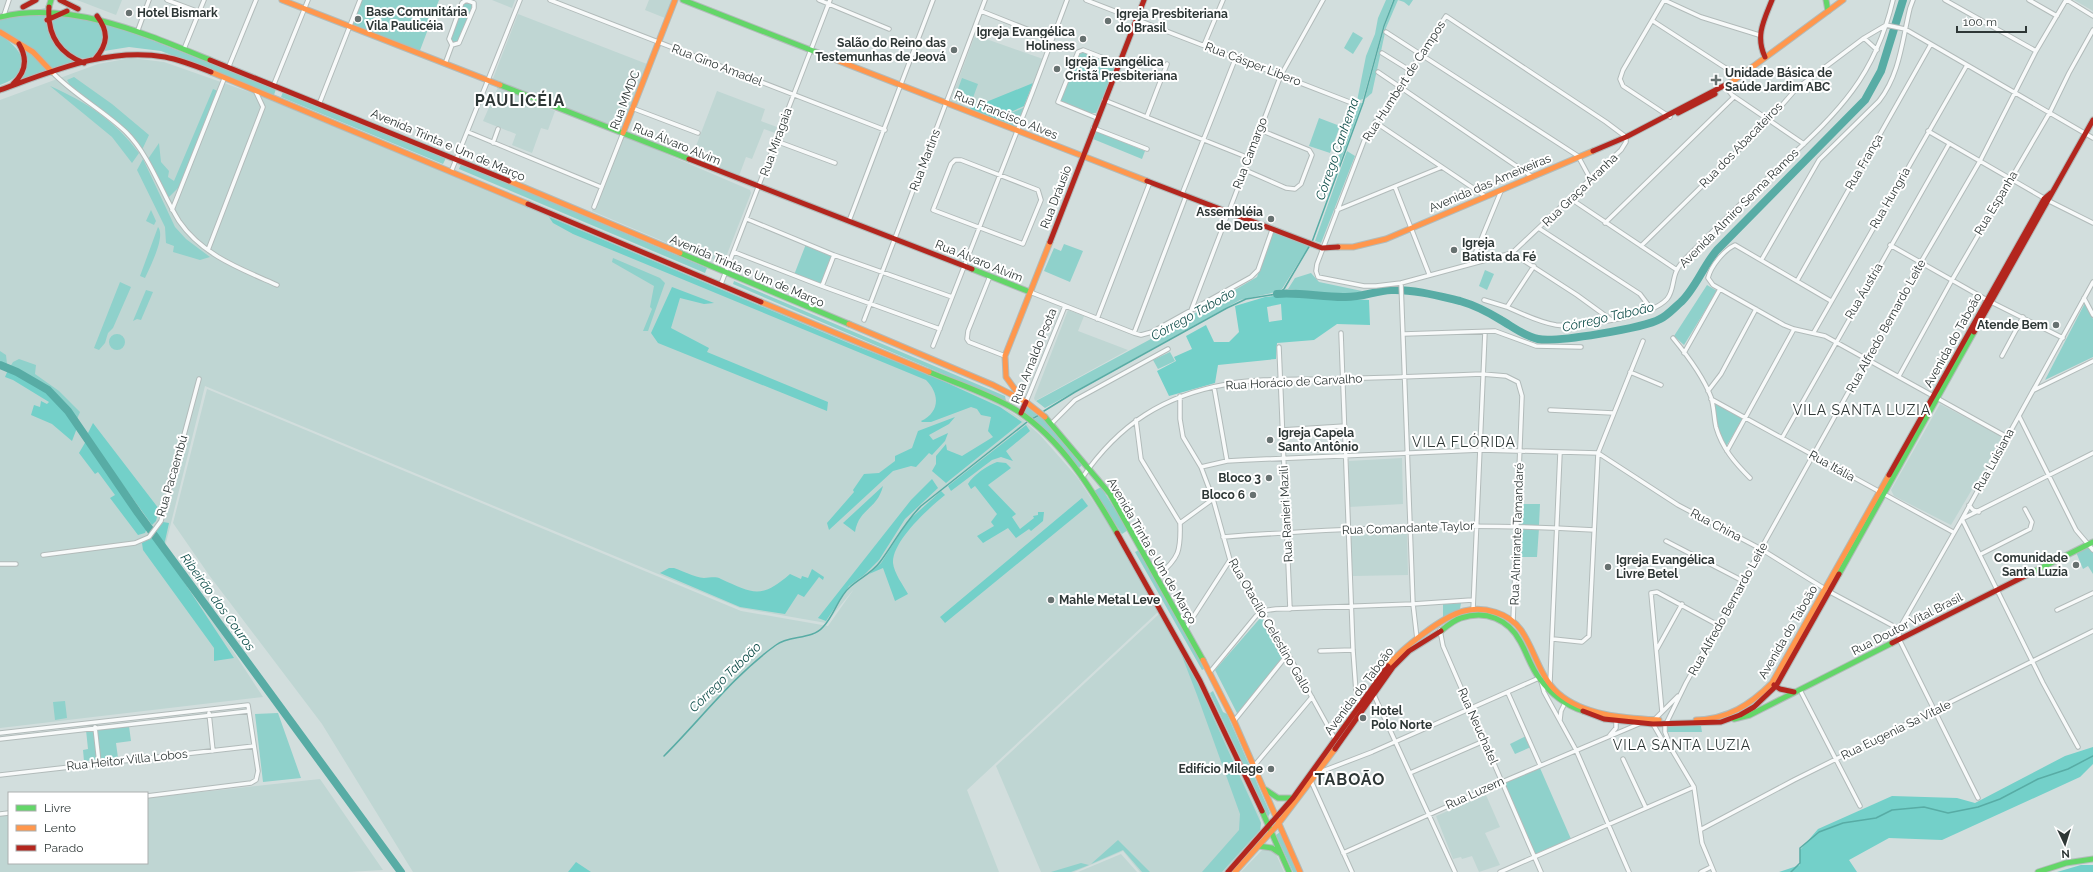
<svg xmlns="http://www.w3.org/2000/svg" width="2093" height="872" font-family="Raleway,sans-serif">
<style>
.built{fill:#bfd6d3}
.green{fill:#8fd1cb}
.forest{fill:#73d0c9;fill-rule:evenodd}
.lines{fill:none;stroke-linecap:round;stroke-linejoin:round}
.stream{stroke:#58aca5;stroke-width:1.5}
.river{stroke:#58aca5;stroke-width:8}
.street-casing{stroke:#b2bbba;stroke-width:5.5}
.fast-casing{stroke:#b2bbba;stroke-width:7}
.slow-casing{stroke:#b2bbba;stroke-width:7}
.jam-casing{stroke:#b2bbba;stroke-width:7}
.street{stroke:#f8fafa;stroke-width:3.5}
.fast{stroke:#63d668;stroke-width:5}
.slow{stroke:#ff974d;stroke-width:5}
.jam{stroke:#b3261e;stroke-width:5}
.poi-dot{fill:#677170;stroke:#fff;stroke-width:1.5}
.labels{text-anchor:middle;dominant-baseline:central;stroke-width:4;stroke-linejoin:round;paint-order:stroke}
.poi-label{font-size:12px;font-weight:bold;fill:#2e3736;stroke:#fff;text-anchor:start}
.street-label{font-size:12px;fill:#2e3736;stroke:#fff}
.water-label{font-size:13px;font-style:italic;fill:#114f4b;stroke:#fff}
.quarter-label{font-size:14px;letter-spacing:1px;fill:#2e3736;stroke:#fff}
.district-label{font-size:16px;font-weight:bold;letter-spacing:1px;fill:#2e3736;stroke:#fff}
</style>
<rect width="100%" height="100%" fill="#d2dedd"/>
<path class="built" d="M77,0H122L116,15Z
M492,0H515L512,8Z
M649,0H672L665,18L645,10Z
M2074,0H2093V11Z
M518,14L647,64L622,130L492,81Z
M975,35L1043,59L1025,107L995,120L950,102Z
M131,58L164,62L255,94L767,306L1000,405L1022,419L1040,435L1077,477L1107,522L1159,611L967,790L999,872H413L322,724L209,575L173,523L207,389L741,611L828,626L854,589L826,623L740,608L205,386L165,547L263,697L0,728V100L98,64Z
M498,87L555,111L548,130L541,128L532,153L512,145L516,134L483,121Z
M717,91L765,109L761,121L777,127L775,133L764,129L752,159L746,157L739,176L708,164L712,152L696,146Z
M624,136L750,190L751,193L724,262H714L715,260L712,259L710,261L592,211Z
M1068,310L1084,316L1078,331L1128,350L1035,401L1034,398Z
M1940,404L2003,437L1951,525L1894,496L1891,490Z
M1402,458L1403,504L1349,507V461Z
M1407,533L1408,575L1353,576L1350,535Z
M1159,614L1200,686L1260,817L1261,830L1224,872H1140L1123,851L1074,872H1041L996,766Z
M320,779L383,870L347,872H0V815L9,814V863H147V798Z
M1486,795L1500,827L1485,833L1500,865L1479,872L1472,856L1462,859L1461,857L1453,859L1436,816Z
M1263,849L1275,852L1284,872H1241Z
M1121,854L1137,872H1078Z"/>
<path class="green" d="M361,0H439L419,53L351,26Z
M1386,0H1393L1383,27L1363,99L1357,101L1366,56L1375,34L1378,18Z
M1394,0H1413L1409,6L1404,2L1398,0L1386,28L1372,93L1365,99L1385,26Z
M465,1L473,4L457,45L449,42Z
M47,8C44,41 56,45 79,63L52,71L24,43L0,29V20L16,13Z
M70,13C78,14 91,15 97,19C100,22 102,26 103,30C113,62 70,69 56,39C53,33 52,27 50,21Z
M103,21L276,89L274,95L161,51L129,47L104,51L106,47Z
M1353,32L1363,38L1353,54L1344,48Z
M0,35C26,51 34,73 0,85Z
M19,43L49,71L17,83L25,71Z
M1079,50L1117,64L1096,113H1090L1059,102Z
M74,77L112,104L149,135L142,150L129,132L70,85L67,80Z
M962,78L978,84L970,106L954,100Z
M50,86C87,102 115,121 139,153L132,163L112,137Z
M213,89L218,91L179,187L168,198L148,159L159,143L161,162L169,171L168,177L174,181Z
M283,92L446,158L443,164L281,97Z
M1362,103L1338,168L1334,166V156L1339,155C1346,137 1352,123 1353,104Z
M1025,107L1017,128L995,120Z
M1319,118L1340,126L1330,153L1309,146Z
M1096,131L1145,151L1142,159L1093,139Z
M1347,151L1355,156L1321,243L1315,241Z
M143,159L175,227L186,239L210,257L200,260L173,252L174,246L166,243L165,227L137,170Z
M461,164L707,268L705,273L459,169Z
M151,210L156,221L154,225L146,221Z
M158,227C166,236 150,267 145,278L140,276Z
M1274,231L1309,246L1282,289L1276,292L1240,300L1045,408L1036,401L1149,340L1257,277Z
M806,244L833,255L822,285L794,275Z
M1064,244L1083,251L1070,282L1044,271L1054,248L1061,251Z
M613,258L660,278L665,283L648,331H643L652,309L650,307L654,286L612,262Z
M1485,270L1494,274L1487,290L1479,286Z
M1311,273L1319,282L1362,291C1345,300 1308,291 1288,289L1295,278Z
M734,281L1005,396L1006,401L733,284Z
M120,282L131,287L113,328L108,333L105,343L99,350L94,348Z
M1707,285L1717,291L1684,345L1674,336Z
M146,290L153,292L141,320L137,319L133,321Z
M2085,303L2093,319V357L2045,380Z
M109 342a8 8 0 1 1 16 0a8 8 0 1 1-16 0Z
M0,351L6,355L7,364L0,362Z
M1170,352L1175,361L1158,369L1153,360Z
M19,359L36,365L35,374L59,391L80,412L77,419C59,396 38,376 10,367L13,362Z
M1713,402L1743,419L1725,448L1717,426Z
M1026,406L1037,415L1032,418L1024,412Z
M1039,416L1046,421L1082,465L1079,468L1050,434L1033,420Z
M1101,487L1128,530L1122,534L1094,491Z
M1520,504H1540L1539,525H1519Z
M1519,527L1539,528L1537,557H1518Z
M2087,546L2093,552V574L2088,566L2083,569L2076,552Z
M1139,550L1206,668L1202,670L1135,552Z
M1461,603L1460,609L1443,618V604Z
M1262,616L1285,655L1238,715L1215,670Z
M1180,651L1199,686L1261,823L1260,830L1222,872H1202L1239,830L1240,814L1197,695Z
M1213,691L1223,712L1227,714L1270,813L1268,817L1210,693Z
M65,701L67,718L55,720L53,702Z
M278,713L301,778L263,782L255,714Z
M1668,725L1701,726L1702,732H1667Z
M129,726L131,741L116,743L118,758L84,761L83,750L88,749L86,730Z
M1526,736L1531,747L1515,754L1510,744Z
M1540,768L1571,839L1535,854L1504,783Z
M1280,832L1298,872H1293L1276,835Z
M1118,840L1150,872H1142L1123,850L1091,864Z
M1081,863L1089,865L1071,872H1051Z"/>
<path class="forest" d="M1033,83L1024,106L995,119L969,109Z
M549,217L851,344L921,371L1000,407L1022,422L946,483L932,471L936,464V456L946,444L947,450L962,456L993,437L988,431L991,417L981,415L977,409L971,407L931,422H922L921,421C940,412 940,394 926,380L573,234L553,223Z
M672,287L714,303L704,304L680,298L671,328L709,348L707,352L828,402L827,411L658,343L651,333Z
M1290,294L1297,296L1369,300L1370,325L1337,324L1314,340L1277,343L1276,359L1218,365L1215,383L1169,396L1157,371L1176,361L1174,357L1192,349L1186,336L1206,325L1214,342H1229L1239,332L1235,306L1265,297ZM1281,304L1282,320L1269,322L1267,307Z
M8,370C40,384 58,399 77,428L72,441L52,424L31,415L34,405L40,407L41,401L47,404L49,402L13,380L5,377Z
M955,417L949,424L929,435L933,440L948,433L945,441L932,455L929,453L916,467L911,466L893,471L829,530L827,523L854,492L853,490L864,474L879,473L895,461V456L912,448L918,431Z
M93,423L159,509L156,521L152,525L87,435Z
M1026,425L1030,431L1006,451L1013,461L1001,457L992,460L951,491L948,486Z
M86,441L147,528L145,533L138,535L110,498L115,495L98,472L95,474L79,453Z
M997,462L1006,463L1011,468L988,485L1016,514L1012,517L1020,529L1034,518L1033,516L1038,515V512H1044L1043,521L1031,531L1029,529L1016,538L1008,528L983,543L977,536L994,526L991,522L997,514L975,486L971,489L968,484C973,475 988,465 997,462Z
M932,479L938,488L905,519L879,560L864,575L849,586L826,621L818,618L911,500Z
M883,486C877,510 859,508 855,532L843,523Z
M941,491L945,495C929,508 892,541 893,563C894,573 903,585 908,594L895,601L883,568L869,574L881,563L908,521Z
M1082,498L1088,506L945,623L940,617Z
M163,522L169,523L163,550L234,658L214,661V648L143,550L142,543L151,538Z
M669,568H674C683,571 694,577 704,578C710,578 715,576 721,579C754,594 761,599 790,574L801,579L802,576L808,578L812,569L824,577L823,580L819,577L804,597L798,594L785,614L740,607L660,573Z
M2093,747V764L2080,777L1942,840L1889,838L1849,860L1857,872H1779L1800,865V850L1818,829L1892,796L1957,798L1975,803L2065,756Z
M576,862L591,872H568Z
M2081,865H2093V872H2057Z"/>
<g class="lines">
<path class="stream" d="M1312,242L1363,103L1384,26L1394,0
M1044,411L1075,392L1227,308L1246,299L1277,294L1284,289L1310,245
M1032,419L1039,415
M664,756C701,719 733,676 776,645C789,635 812,640 823,627C834,616 838,597 850,587C860,578 872,573 880,562C895,542 903,524 921,506L1027,422
M1791,872L1800,863V848L1819,832L1843,823L1876,818L1892,810L1924,807L1948,813L1978,807L2000,799L2038,779L2068,769L2093,756"/>
<path class="river" d="M1277,294C1299,292 1321,297 1343,297C1360,298 1375,291 1391,290C1413,289 1439,296 1460,301C1474,305 1488,312 1501,320C1513,327 1524,336 1538,339C1555,343 1644,328 1660,319C1667,316 1675,307 1681,302C1695,289 1704,265 1717,250L1865,100L1881,71L1903,0
M0,365L17,372L48,390L68,411L138,513L401,872"/>
<g class="street-casing">
<path id="street" d="M167,0L199,12
M550,0L885,130
M819,0L889,29
M1086,0L1352,103
M1664,0L1623,70L1620,79L1623,86L1670,117
M1664,0L1701,17L1759,35
M1945,0L2036,51
M2029,0L2057,16
M2067,0L2093,16
M981,11L1052,39
M4,15L9,0
M1446,16L1606,122L1626,137V142L1621,150L1512,253L1401,283L1376,286H1364L1318,277L1316,271L1317,264L1364,141Z
M1653,21L1738,76
M138,30L149,0
M1386,32L1578,156L1591,180
M1864,38L1877,50
M452,45L459,43L474,8V3L466,0
M452,45L449,39L462,3L466,0
M1204,45L1223,0
M184,49L204,0
M1382,53L1411,71
M445,64L452,45
M229,66L256,0
M52,72C74,95 103,110 126,132C150,156 161,192 179,221C202,255 241,269 277,285
M1378,72L1531,176
M274,84L308,0
M1724,85L1732,95L1804,144
M1104,100L1249,158
M320,102L360,0
M632,108L698,133
M1147,116L1167,64
M1097,118L1058,102L1078,52L1083,50L1119,64
M1375,122L1485,196
M1093,128L1147,149
M1928,131L2049,201L2093,223
M468,132L601,187
M776,141L835,163
M493,143L498,129
M955,160H961L1038,190L1041,200L1023,244L933,210L951,164Z
M1245,170L1286,188L1295,189L1301,184L1312,155L1309,150L1260,130
M451,172L520,0
M1395,187L1429,274
M1182,194L1236,57
M1571,199L1677,270
M594,207L623,133
M172,210L224,79
M1337,210L1442,167
M747,219L834,255L952,297
M849,221L933,0
M1605,223L1734,97
M1540,229L1640,294L1652,310
M1890,245L1987,300L2063,338
M1641,246L1769,120L1796,89L1864,38L1886,25L1905,29L2093,138
M208,250L263,107L256,92
M734,252L819,285L940,329
M1512,253L1577,295L1610,319
M1762,259L1819,160L1879,101C1900,74 1902,41 1910,8L1913,0
M1471,264L1501,191
M1534,266L1507,307C1523,314 1538,322 1556,325C1579,328 1651,317 1667,299C1674,291 1672,279 1677,270C1679,265 1684,260 1688,256C1716,228 1744,200 1773,173C1832,117 1873,84 1893,0
M990,276L968,331L967,339L969,342L1005,356
M1797,281L1931,44
M1401,283L1413,604L1417,639
M721,284L830,0
M822,286L834,255
M1030,292L1134,333L1141,335L1152,332L1251,277L1258,270L1272,230
M2084,298L2093,315
M1484,300L1507,307
M1831,301L1735,245C1724,250 1711,266 1708,278L1713,285L1784,325L1794,329L1825,336L2007,437
M1190,313L1281,75L1323,0
M1097,319L1150,182
M864,320L985,0
M1814,332L1967,65
M1134,333L1186,196
M1341,333L1353,650L1356,692L1360,704
M1404,334L1495,331L1536,346L1581,347
M1673,338C1687,355 1703,376 1711,397C1714,407 1714,418 1716,427C1722,448 1735,463 1750,478
M933,346L1032,93L1067,0
M1279,347L1290,609
M1684,353L1720,289
M2002,356L2023,317
M1630,372L1661,385
M1899,376L1952,280L2050,112L2069,73L2093,30
M1214,387L1227,461
M2034,390L2093,361
M1708,391L1721,374L1756,309
M1180,396V419L1183,437L1201,467L1213,499L1230,560L1288,654L1335,739
M1711,399L1953,532
M1026,402L1065,306
M1550,410L1613,413
M2019,416L2076,530L2093,550
M1136,420L1141,459L1180,523
M1052,423L1075,400L1168,349
M1282,430L1345,426
M1782,438L1949,144
M1727,451L1794,329
M1201,467L1227,461L1245,460L1480,450L1598,453L1678,505L1761,549L1830,592L1899,629
M1082,478C1119,424 1164,395 1228,384C1258,378 1297,380 1328,379C1379,378 1431,376 1482,374L1506,376L1518,382L1522,396L1513,621
M1969,505L1973,510L1979,512
M1223,537C1346,528 1470,522 1594,530
M1666,541L1743,581
M1981,554L2030,529L2032,522L2025,509
M43,555L135,543L149,537L161,521L199,379
M0,564H16
M1158,576C1179,558 1181,551 1180,523L1213,499
M1473,610L1485,332
M2057,610L2093,593
M1186,628L1230,560
M1440,630L1443,646L1541,872
M1553,639L1582,642L1589,636L1598,453L1643,341
M1657,649L1682,604
M1320,651L1353,650
M1210,672L1256,616L1262,611L1276,609L1413,604L1472,600
M1541,681L1544,692L1576,750L1629,872
M1550,682L1560,453
M1800,690L1860,806
M1508,693L1540,765
M1374,695L1455,872
M1662,712L1651,593L1657,592L1718,625
M209,713L213,751
M1560,720L1561,711L1565,703
M1234,721L1288,654
M95,727L99,763
M0,733L248,705L258,771L256,780L251,783L147,796
M1610,735L1616,728V720
M0,739L249,711
M2078,747L2043,683L1962,519L2093,453
M1671,750L1664,743L1653,724L1654,720L1678,696
M1623,759L1646,808
M1254,766L1312,697
M1320,772L1372,752L1539,678
M1410,773L1484,741
M0,775L254,746
M1311,781L1352,872
M1978,798L1899,639V629L1962,519L2093,282
M0,814L9,813
M1700,830L1794,780L2093,631
M1343,853L1502,782L1641,723
M1500,872L1694,787
M1701,872L1711,867
M1714,872L1702,843L1694,787L1672,750L1665,732V726L1686,683L1921,262L1980,161L2036,51L2066,0"/>
</g>
<g class="fast-casing">
<path id="fast" d="M683,0L826,56
M1826,0L1828,11
M49,7L51,0
M0,17C70,0 146,34 210,60
M500,85L689,159
M680,253L849,324
M972,269L1030,292
M929,372C958,384 990,394 1016,410C1061,439 1091,488 1117,533
M1045,417L1110,494L1203,660
M1839,574L1974,332
M2027,575L2093,542
M1441,631C1447,626 1454,620 1461,618C1486,610 1508,619 1520,641C1527,653 1531,668 1540,679C1551,694 1565,705 1583,711
M1734,719L1750,715L1892,643
M1266,790L1278,798H1293
M1262,811L1289,872
M1259,846L1272,848L1281,854
M2038,872L2066,863L2093,859"/>
</g>
<g class="slow-casing">
<path id="slow" d="M282,0L500,85
M0,32L33,52L52,72
M826,56L1147,181
M211,72L528,204
M1728,85L1843,0
M623,133L675,0
M509,181L680,253
M1338,247H1353L1386,239L1593,151
M761,302L929,372
M849,324L993,385L1026,402L1045,417
M1022,399L1006,377L1005,356L1050,242
M1203,660L1234,721L1300,872
M1388,666C1401,649 1443,616 1464,611C1484,606 1509,613 1521,630C1535,650 1539,676 1558,693C1584,716 1626,718 1659,720
M1696,720C1728,719 1750,705 1772,683L1889,475
M1235,872L1279,823L1335,749"/>
</g>
<g class="jam-casing">
<path id="jam" d="M60,0L78,9
M23,7L36,0
M49,7C47,34 58,53 84,63
M47,20L67,11
M1765,57C1755,36 1764,20 1772,0
M95,59C108,44 109,32 97,16
M210,60L509,181
M13,84C26,72 28,59 19,44
M0,90C53,71 108,47 165,57C181,60 196,66 211,72
M1678,113L1715,94
M1593,151L1626,137L1729,83
M689,159L972,269
M1147,181L1322,248L1338,247
M528,204L761,302
M1050,242L1144,0
M1974,332L2093,120
M1021,413L1026,402
M1889,475L2044,199L2051,193
M1117,533L1200,681L1262,811
M1892,643L2027,575
M1774,685L1780,689L1794,692
M1583,711L1604,719L1653,724L1721,722L1740,715L1754,707L1776,686L1839,574
M1335,749L1393,667L1409,651L1441,631
M1228,872L1293,798L1388,666"/>
</g>
<use href="#street" class="street"/>
<use href="#fast" class="fast"/>
<use href="#slow" class="slow"/>
<use href="#jam" class="jam"/>
</g>
<g class="poi-dot">
<circle cx="129" cy="13" r="4"/>
<circle cx="358" cy="19" r="4"/>
<circle cx="1108" cy="21" r="4"/>
<circle cx="1083" cy="39" r="4"/>
<circle cx="954" cy="50" r="4"/>
<circle cx="1057" cy="69" r="4"/>
<path d="M1714 74h4v4h4v4h-4v4h-4v-4h-4v-4h4z"/>
<circle cx="1271" cy="219" r="4"/>
<circle cx="1454" cy="250" r="4"/>
<circle cx="2056" cy="325" r="4"/>
<circle cx="1270" cy="440" r="4"/>
<circle cx="1269" cy="478" r="4"/>
<circle cx="1253" cy="495" r="4"/>
<circle cx="2076" cy="565" r="4"/>
<circle cx="1608" cy="567" r="4"/>
<circle cx="1051" cy="600" r="4"/>
<circle cx="1363" cy="718" r="4"/>
<circle cx="1271" cy="769" r="4"/>
</g>
<g class="labels">
<g class="poi-label">
<text x="366" y="12">Base Comunitária<tspan x="366" dy="14">Vila Paulicéia</tspan></text>
<text x="137" y="13">Hotel Bismark</text>
<text x="1116" y="14">Igreja Presbiteriana<tspan x="1116" dy="14">do Brasil</tspan></text>
<text x="1075" y="32" text-anchor="end">Igreja Evangélica<tspan x="1075" dy="14">Holiness</tspan></text>
<text x="946" y="43" text-anchor="end">Salão do Reino das<tspan x="946" dy="14">Testemunhas de Jeová</tspan></text>
<text x="1065" y="62">Igreja Evangélica<tspan x="1065" dy="14">Cristã Presbiteriana</tspan></text>
<text x="1725" y="73">Unidade Básica de<tspan x="1725" dy="14">Saúde Jardim ABC</tspan></text>
<text x="1263" y="212" text-anchor="end">Assembléia<tspan x="1263" dy="14">de Deus</tspan></text>
<text x="1462" y="243">Igreja<tspan x="1462" dy="14">Batista da Fé</tspan></text>
<text x="2048" y="325" text-anchor="end">Atende Bem</text>
<text x="1278" y="433">Igreja Capela<tspan x="1278" dy="14">Santo Antônio</tspan></text>
<text x="1261" y="478" text-anchor="end">Bloco 3</text>
<text x="1245" y="495" text-anchor="end">Bloco 6</text>
<text x="2068" y="558" text-anchor="end">Comunidade<tspan x="2068" dy="14">Santa Luzia</tspan></text>
<text x="1616" y="560">Igreja Evangélica<tspan x="1616" dy="14">Livre Betel</tspan></text>
<text x="1059" y="600">Mahle Metal Leve</text>
<text x="1371" y="711">Hotel<tspan x="1371" dy="14">Polo Norte</tspan></text>
<text x="1263" y="769" text-anchor="end">Edifício Milege</text>
</g>
<g class="street-label">
<text transform="translate(1253 64) rotate(21)">Rua Cásper Libero</text>
<text transform="translate(717 65) rotate(21)">Rua Gino Amadel</text>
<text transform="translate(1404 81) rotate(-57)">Rua Humbert de Campos</text>
<text transform="translate(625 100) rotate(-69)">Rua MMDC</text>
<text transform="translate(1006 115) rotate(22)">Rua Francisco Alves</text>
<text transform="translate(776 142) rotate(-70)">Rua Miragaia</text>
<text transform="translate(677 144) rotate(22)">Rua Álvaro Alvim</text>
<text transform="translate(448 145) rotate(23)">Avenida Trinta e Um de Março</text>
<text transform="translate(1741 145) rotate(-46)">Rua dos Abacateiros</text>
<text transform="translate(1250 153) rotate(-69)">Rua Camargo</text>
<text transform="translate(925 160) rotate(-69)">Rua Martins</text>
<text transform="translate(1864 162) rotate(-60)">Rua França</text>
<text transform="translate(1490 183) rotate(-23)">Avenida das Ameixeiras</text>
<text transform="translate(1580 190) rotate(-44)">Rua Graça Aranha</text>
<text transform="translate(1056 197) rotate(-69)">Rua Dráusio</text>
<text transform="translate(1890 198) rotate(-60)">Rua Hungria</text>
<text transform="translate(1996 203) rotate(-59)">Rua Espanha</text>
<text transform="translate(1739 208) rotate(-45)">Avenida Almiro Senna Ramos</text>
<text transform="translate(979 261) rotate(22)">Rua Álvaro Alvim</text>
<text transform="translate(747 271) rotate(23)">Avenida Trinta e Um de Março</text>
<text transform="translate(1864 291) rotate(-60)">Rua Áustria</text>
<text transform="translate(1886 326) rotate(-61)">Rua Alfredo Bernardo Leite</text>
<text transform="translate(1953 340) rotate(-61)">Avenida do Taboão</text>
<text transform="translate(1034 356) rotate(-68)">Rua Arnaldo Psota</text>
<text transform="translate(1294 382) rotate(-3)">Rua Horácio de Carvalho</text>
<text transform="translate(1994 460) rotate(-61)">Rua Luisiana</text>
<text transform="translate(1832 466) rotate(29)">Rua Itália</text>
<text transform="translate(172 476) rotate(-74)">Rua Pacaembú</text>
<text transform="translate(1286 514) rotate(-93)">Rua Ranieri Mazili</text>
<text transform="translate(1716 525) rotate(28)">Rua China</text>
<text transform="translate(1408 528) rotate(-2)">Rua Comandante Taylor</text>
<text transform="translate(1517 534) rotate(-88)">Rua Almirante Tamandaré</text>
<text transform="translate(1152 551) rotate(60)">Avenida Trinta e Um de Março</text>
<text transform="translate(1728 609) rotate(-61)">Rua Alfredo Bernardo Leite</text>
<text transform="translate(1907 624) rotate(-27)">Rua Doutor Vital Brasil</text>
<text transform="translate(1270 626) rotate(60)">Rua Otacílio Celestino Gallo</text>
<text transform="translate(1788 632) rotate(-60)">Avenida do Taboão</text>
<text transform="translate(1359 691) rotate(-53)">Avenida do Taboão</text>
<text transform="translate(1478 726) rotate(66)">Rua Neuchatel</text>
<text transform="translate(1896 730) rotate(-26)">Rua Eugenia Sa Vitale</text>
<text transform="translate(127 760) rotate(-6)">Rua Heitor Villa Lobos</text>
<text transform="translate(1475 793) rotate(-24)">Rua Luzern</text>
</g>
<g class="water-label">
<text transform="translate(1337 149) rotate(-71)">Córrego Canhema</text>
<text transform="translate(1193 314) rotate(-29)">Córrego Taboão</text>
<text transform="translate(1608 317) rotate(-13)">Córrego Taboão</text>
<text transform="translate(218 602) rotate(54)">Ribeirão dos Couros</text>
<text transform="translate(725 677) rotate(-44)">Córrego Taboão</text>
</g>
<g class="quarter-label">
<text x="1862" y="410">VILA SANTA LUZIA</text>
<text x="1464" y="442">VILA FLÓRIDA</text>
<text x="1682" y="745">VILA SANTA LUZIA</text>
</g>
<g class="district-label">
<text x="520" y="100">PAULICÉIA</text>
<text x="1350" y="779">TABOÃO</text>
</g>
</g>
<rect x="8" y="792" width="140" height="72" fill="#ffffff" stroke="#abafaf"/>
<rect x="16" y="805" width="20" height="6" fill="#63d668" stroke="#abafaf"/>
<text x="44" y="812" font-size="12" fill="#2e3736">Livre</text>
<rect x="16" y="825" width="20" height="6" fill="#ff974d" stroke="#abafaf"/>
<text x="44" y="832" font-size="12" fill="#2e3736">Lento</text>
<rect x="16" y="845" width="20" height="6" fill="#b3261e" stroke="#abafaf"/>
<text x="44" y="852" font-size="12" fill="#2e3736">Parado</text>
<g transform="translate(2065 844) rotate(176)" stroke="#ffffff" stroke-width="3" paint-order="stroke">
<path d="M0-3L7 15L0 10L-7 15Z" fill="#2e3736"/>
<text y="-6" font-size="11" font-weight="bold" text-anchor="middle" fill="#2e3736">N</text>
</g>
<path d="M1957 26v6h69v-6" fill="none" stroke="#2e3736" stroke-width="2"/>
<text x="1963" y="26" font-size="12" fill="#2e3736" stroke="#ffffff" stroke-width="3" paint-order="stroke">100 m</text>
</svg>
